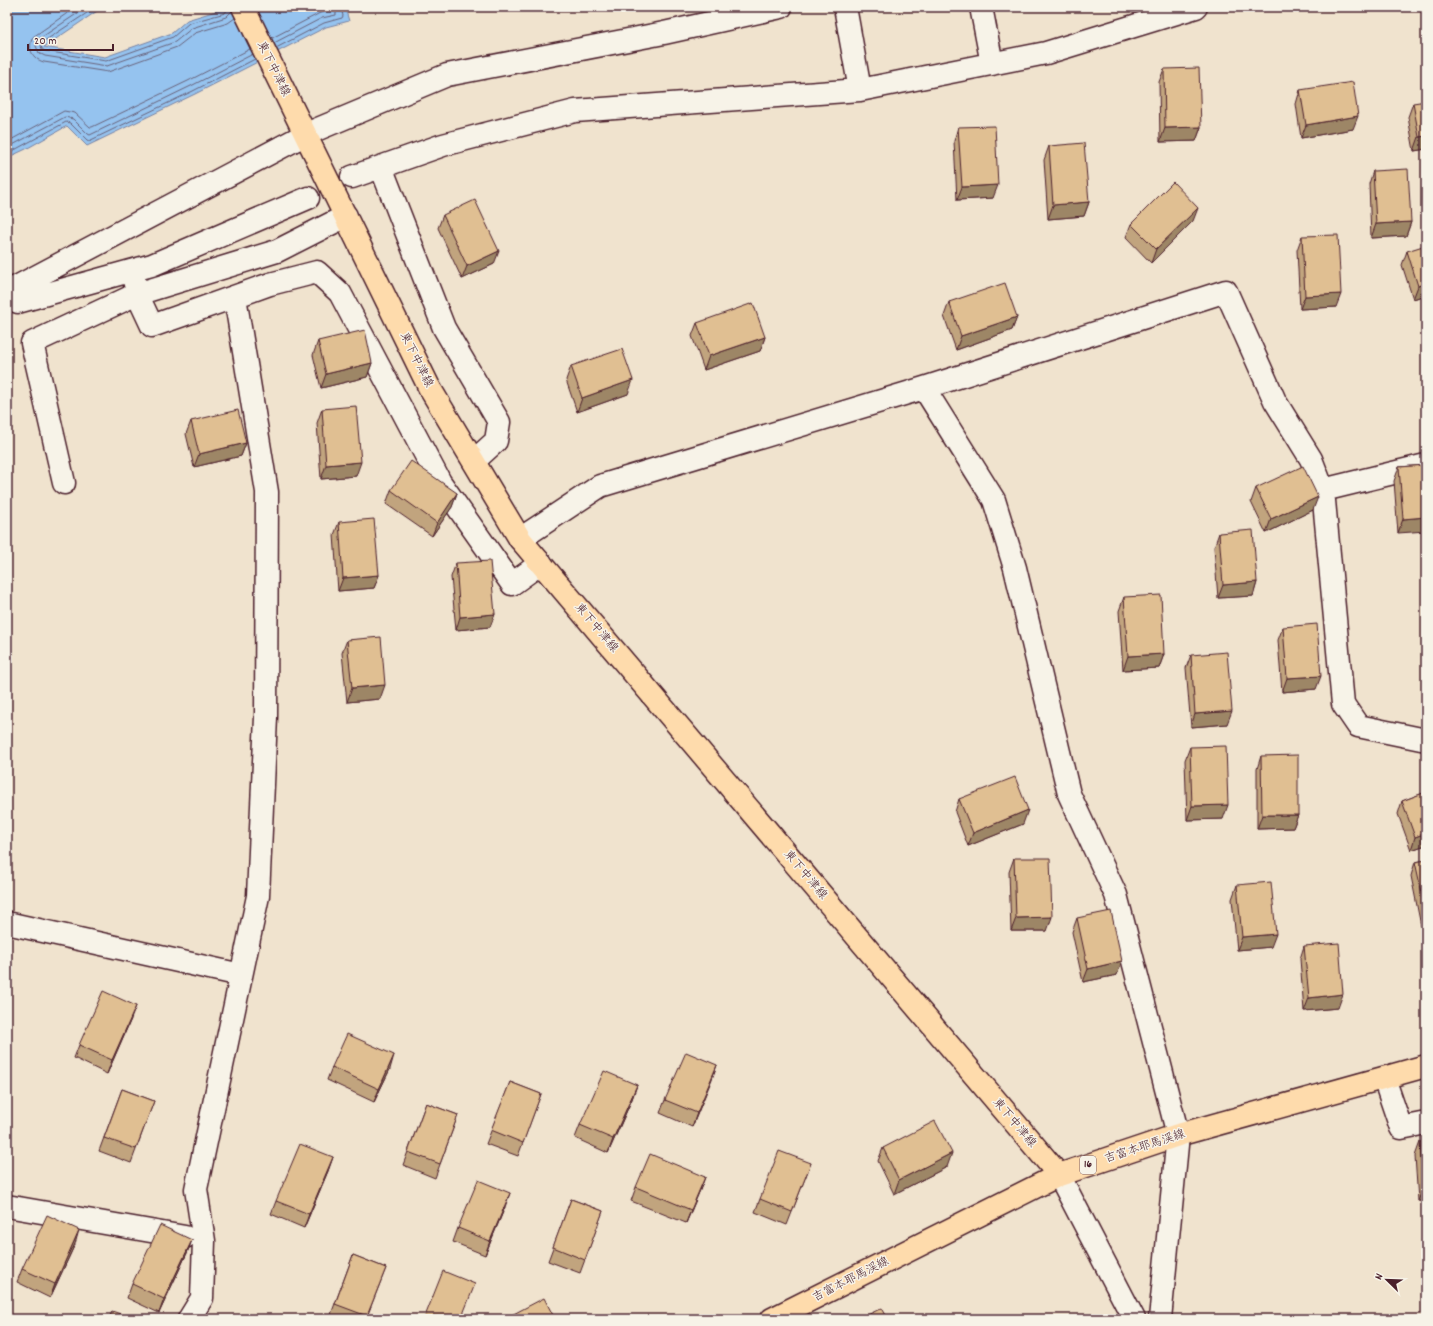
<svg xmlns="http://www.w3.org/2000/svg" width="1433" height="1326" font-family="Dekko,'Klee One',sans-serif">
<style>
.water{fill:#95c3ef;stroke:#7781a1}
.lines{fill:none;stroke-linecap:round;stroke-linejoin:round}
.shore{stroke:#686179;stroke-width:1}
.minor-casing{stroke:#4a1f2b;stroke-width:25}
.major-casing{stroke:#4a1f2b;stroke-width:25}
.minor{stroke:#f7f3e8;stroke-width:22}
.major{stroke:#fedbac;stroke-width:22}
.wall{fill:#c1a47e;stroke:#4a1f2b}
.shaded-wall{fill:#9d8666;stroke:#4a1f2b}
.building{fill:#e0bf92;stroke:#4a1f2b}
.labels{text-anchor:middle;dominant-baseline:central;stroke-width:3;stroke-linejoin:round;paint-order:stroke}
.shield{fill:#f7f3e8;stroke:#7e5f64;stroke-width:1}
.shield-label{font-size:11px;font-weight:bold;fill:#4a1f2b}
.street-label{font-size:12px;fill:#4a1f2b;stroke:#f7f3e8}
</style>
<rect width="100%" height="100%" fill="#f0e3ce"/>
<filter id="ink" filterUnits="userSpaceOnUse"><feTurbulence type="fractalNoise" baseFrequency=".025" numOctaves="2"/><feDisplacementMap in="SourceGraphic" scale="8" xChannelSelector="R" yChannelSelector="G"/><feConvolveMatrix kernelMatrix="1 2 1 2 8 2 1 2 1" color-interpolation-filters="sRGB"/></filter>
<g filter="url(#ink)">
<path class="water" d="M7,7H103L44,47L105,57L172,33L187,20L229,7H346L345,8L349,21L326,27L195,94L87,146L67,126L26,149L7,158Z"/>
<g class="lines">
<path class="shore" d="M76,7L33,37C27,48 32,59 44,62L108,72L177,47L195,33L228,23L235,18
M87,7L39,39L36,46L39,53L45,56L107,66L175,42L192,28L226,17L232,11
M96,7L43,42L41,46L42,49L45,51L106,61L173,37L189,23L225,13L227,10V7
M272,38L320,13L329,10L330,7
M274,43L322,18L336,15V7
M276,48L324,23L342,18L343,16L341,7
M7,142L64,111L75,113L90,127H92L188,81L250,49
M7,148L65,117L73,119L88,134L90,135L191,86L253,54
M7,154L66,122L70,123L87,140L89,141L193,91L255,59"/>
<g class="minor-casing">
<path id="minor" d="M845,7L860,90
M981,7L992,64
M381,167L444,328L499,422L496,441L474,461
M352,177L443,145L575,111L860,90L1046,53L1196,7
M134,279L137,294L277,251L346,216
M7,292L306,134L447,75L664,33L781,7
M7,297L18,302L152,265L308,198
M924,388L994,500L1015,568L1069,794L1116,895L1178,1135L1160,1319
M64,483L32,343L137,294L152,326L270,284L317,272L340,293L440,482L512,584L541,563
M1323,490L1426,465
M520,539L600,486L924,388L1226,291L1275,401L1311,459L1323,490L1343,704L1358,726L1426,740
M7,923L241,975
M1384,1078L1401,1128L1426,1123
M1059,1175L1134,1319
M7,1206L185,1237
M189,1319L202,1298L204,1241L196,1189L258,896L266,717L267,492L235,297"/>
</g>
<g class="major-casing">
<path id="major" d="M243,7L429,387L520,539L1059,1175
M772,1319L1059,1175L1178,1135L1426,1066"/>
</g>
<use href="#minor" class="minor"/>
<use href="#major" class="major"/>
</g>
<path class="wall" d="M1164,69L1201,127L1196,141L1160,142L1159,82Z
M1300,90L1353,129L1301,138L1296,104Z
M1413,103L1426,149L1414,151L1408,117Z
M958,127L993,198L957,200L954,141Z
M1049,146L1089,202L1084,216L1048,219L1044,160Z
M1373,171L1411,222L1406,236L1371,238L1369,184Z
M443,215L494,264L462,279L438,228Z
M1193,221L1151,263L1126,237L1131,224Z
M1302,236L1336,307L1300,309L1297,250Z
M1407,251L1426,295L1413,299L1402,265Z
M949,302L1017,317L1012,330L956,350L944,316Z
M697,323L765,337L760,351L704,370L692,336Z
M318,341L372,363L367,377L321,388L313,355Z
M571,366L628,394L577,412L566,380Z
M322,409L356,476L321,479L317,423Z
M191,421L246,443L241,456L194,467L186,434Z
M1426,465L1398,533L1394,481L1399,467Z
M1256,488L1313,510L1266,533L1251,502Z
M391,490L457,493L452,507L432,536L386,504Z
M339,522L379,575L374,588L338,591L334,535Z
M1219,533L1257,582L1253,596L1218,598L1214,547Z
M456,563L495,614L490,627L456,630L451,577Z
M1124,597L1164,654L1159,668L1123,670L1119,611Z
M1283,627L1316,689L1282,692L1278,640Z
M347,640L380,699L347,702L342,653Z
M1426,648V664L1425,652Z
M1191,655L1227,724L1191,727L1186,668Z
M1190,747L1223,819L1187,820L1185,760Z
M1261,756L1298,815L1293,828L1257,829V769Z
M1426,792V845L1411,850L1398,814L1402,801Z
M959,799L1023,824L968,846L955,812Z
M1014,858L1047,931H1011L1009,872Z
M1426,860V925L1421,926L1411,876L1415,862Z
M1237,885L1271,947L1237,950L1232,899Z
M1077,918L1117,975L1083,982L1072,932Z
M1304,946L1338,1008L1304,1011L1300,959Z
M131,1019L107,1074L74,1058L79,1045Z
M717,1065L692,1127L660,1113L665,1100Z
M332,1067L390,1069L374,1102L327,1080Z
M510,1082L541,1094L518,1156L486,1144Z
M637,1085L632,1099L608,1153L575,1138L580,1125Z
M122,1089L154,1101L131,1163L99,1151Z
M426,1103L458,1115L435,1178L403,1165Z
M1420,1142H1426V1201H1418L1415,1156Z
M883,1148L947,1167L894,1194L878,1161Z
M333,1157L328,1171L304,1228L271,1214L276,1201Z
M811,1163L787,1225L755,1212L760,1199Z
M705,1177L700,1190L686,1223L631,1201L636,1187Z
M571,1199L603,1211L580,1273L548,1261Z
M505,1207L485,1255L453,1242L458,1228Z
M192,1240L187,1253L159,1313L127,1298L132,1284Z
M75,1244L50,1298L17,1282L22,1269Z
M353,1255L386,1268L366,1319H335L330,1317Z"/>
<path class="shaded-wall" d="M1358,116L1353,129L1301,138L1306,125Z
M1201,127L1196,141L1160,142L1165,128Z
M1426,136V149L1414,151L1419,137Z
M998,185L993,198L957,200L962,187Z
M1089,202L1084,216L1048,219L1053,205Z
M1198,208L1193,221L1151,263L1156,249Z
M1411,222L1406,236L1371,238L1376,224Z
M499,251L494,264L462,279L467,266Z
M1426,283V295L1413,299L1418,286Z
M1341,294L1336,307L1300,309L1305,296Z
M1017,317L1012,330L956,350L961,336Z
M765,337L760,351L704,370L709,356Z
M372,363L367,377L321,388L326,374Z
M633,380L628,394L577,412L582,398Z
M246,443L241,456L194,467L199,454Z
M361,462L356,476L321,479L326,465Z
M457,493L452,507L432,536L437,523Z
M1318,497L1313,510L1266,533L1271,519Z
M1426,517V531L1398,533L1403,519Z
M379,575L374,588L338,591L343,578Z
M1257,582L1253,596L1218,598L1223,585Z
M495,614L490,627L456,630L460,617Z
M1164,654L1159,668L1123,670L1128,656Z
M1321,676L1316,689L1282,692L1287,678Z
M385,685L380,699L347,702L352,688Z
M1232,711L1227,724L1191,727L1195,714Z
M1228,805L1223,819L1187,820L1192,806Z
M1028,810L1023,824L968,846L973,833Z
M1262,815H1298L1293,828L1257,829Z
M1426,833V845L1411,850L1415,837Z
M1426,914V925L1421,926Z
M1052,917L1047,931H1011L1016,918Z
M1276,934L1271,947L1237,950L1242,937Z
M1122,961L1117,975L1083,982L1088,969Z
M1343,994L1338,1008L1304,1011L1309,998Z
M136,1006L131,1019L107,1074L112,1060Z
M394,1055L390,1069L374,1102L379,1089Z
M717,1065L712,1079L692,1127L697,1113Z
M637,1085L632,1099L608,1153L613,1139Z
M952,1153L947,1167L894,1194L899,1180Z
M333,1157L328,1171L304,1228L309,1214Z
M705,1177L700,1190L686,1223L691,1210Z
M1423,1188H1426V1201H1418Z
M510,1193L505,1207L485,1255L490,1241Z
M79,1230L75,1244L50,1298L55,1284Z
M192,1240L187,1253L159,1313L164,1299Z"/>
<path class="building" d="M1199,68L1201,127L1165,128L1164,69Z
M1353,82L1358,116L1306,125L1300,90Z
M1426,101V136L1419,137L1413,103Z
M995,126L998,185L962,187L958,127Z
M1084,143L1089,202L1053,205L1049,146Z
M1408,169L1411,222L1376,224L1373,171Z
M1173,182L1198,208L1156,249L1131,224Z
M475,200L499,251L467,266L443,215Z
M1338,235L1341,294L1305,296L1302,236Z
M1426,245V283L1418,286L1407,251Z
M1005,283L1017,317L961,336L949,302Z
M753,303L765,337L709,356L697,323Z
M365,330L372,363L326,374L318,341Z
M622,349L633,380L582,398L571,366Z
M356,406L361,462L326,465L322,409Z
M238,410L246,443L199,454L191,421Z
M411,461L457,493L437,523L391,490Z
M1426,465V517L1403,519L1399,467Z
M1303,466L1318,497L1271,519L1256,488Z
M374,519L379,575L343,578L339,522Z
M1253,530L1257,582L1223,585L1219,533Z
M490,561L495,614L460,617L456,563Z
M1161,595L1164,654L1128,656L1124,597Z
M1317,624L1321,676L1287,678L1283,627Z
M381,637L385,685L352,688L347,640Z
M1227,652L1232,711L1195,714L1191,655Z
M1226,746L1228,805L1192,806L1190,747Z
M1298,755V815H1262L1261,756Z
M1015,777L1028,810L973,833L959,799Z
M1426,792V833L1415,837L1402,801Z
M1014,858H1050L1052,917L1016,918Z
M1426,860V911L1415,862Z
M1271,882L1276,934L1242,937L1237,885Z
M1111,911L1122,961L1088,969L1077,918Z
M1339,943L1343,994L1309,998L1304,946Z
M103,991L136,1006L112,1060L79,1045Z
M347,1034L394,1055L379,1089L332,1067Z
M686,1052L717,1065L697,1113L665,1100Z
M604,1071L637,1085L613,1139L580,1125Z
M510,1082L541,1094L523,1143L491,1130Z
M122,1089L154,1101L136,1149L104,1138Z
M426,1103L458,1115L440,1164L408,1152Z
M935,1121L952,1153L899,1180L883,1148Z
M1420,1142H1426V1188H1423Z
M300,1144L333,1157L309,1214L276,1201Z
M779,1151L811,1163L792,1212L760,1199Z
M650,1154L705,1177L691,1210L636,1187Z
M478,1180L510,1193L490,1241L458,1228Z
M571,1199L603,1211L585,1260L553,1247Z
M47,1215L79,1230L55,1284L22,1269Z
M160,1225L192,1240L164,1299L132,1284Z
M353,1255L386,1268L367,1316L335,1304Z
M443,1271L475,1284L461,1319H424Z
M544,1298L555,1319H504Z
M882,1308L888,1319H859Z
M112,1311L134,1319H109Z"/>
</g>
<g class="labels">
<rect class="shield" x="1080" y="1156" width="16" height="18" rx="3"/>
<g class="shield-label">
<text x="1088" y="1165">16</text>
</g>
<g class="street-label">
<text transform="translate(273 69) rotate(64)">東下中津線</text>
<text transform="translate(416 360) rotate(64)">東下中津線</text>
<text transform="translate(596 628) rotate(50)">東下中津線</text>
<text transform="translate(805 875) rotate(50)">東下中津線</text>
<text transform="translate(1014 1123) rotate(50)">東下中津線</text>
<text transform="translate(1145 1147) rotate(-18)">吉富本耶馬渓線</text>
<text transform="translate(851 1280) rotate(-27)">吉富本耶馬渓線</text>
</g>
</g>
<rect width="1433" height="1326" fill="none" stroke="#f7f3e8" stroke-width="24"/>
<rect x="12" y="12" width="1409" height="1302" fill="none" stroke="#4a1f2b" stroke-width="1.5" filter="url(#ink)"/>
<g transform="translate(1387 1280) rotate(293)" stroke="#f7f3e8" stroke-width="3" paint-order="stroke">
<path d="M0-3L7 15L0 10L-7 15Z" fill="#4a1f2b"/>
<text y="-6" font-size="11" font-weight="bold" text-anchor="middle" fill="#4a1f2b">N</text>
</g>
<path d="M28 44v6h85v-6" fill="none" stroke="#4a1f2b" stroke-width="2"/>
<text x="34" y="44" font-size="12" fill="#4a1f2b" stroke="#f7f3e8" stroke-width="3" paint-order="stroke">20 m</text>
</svg>
